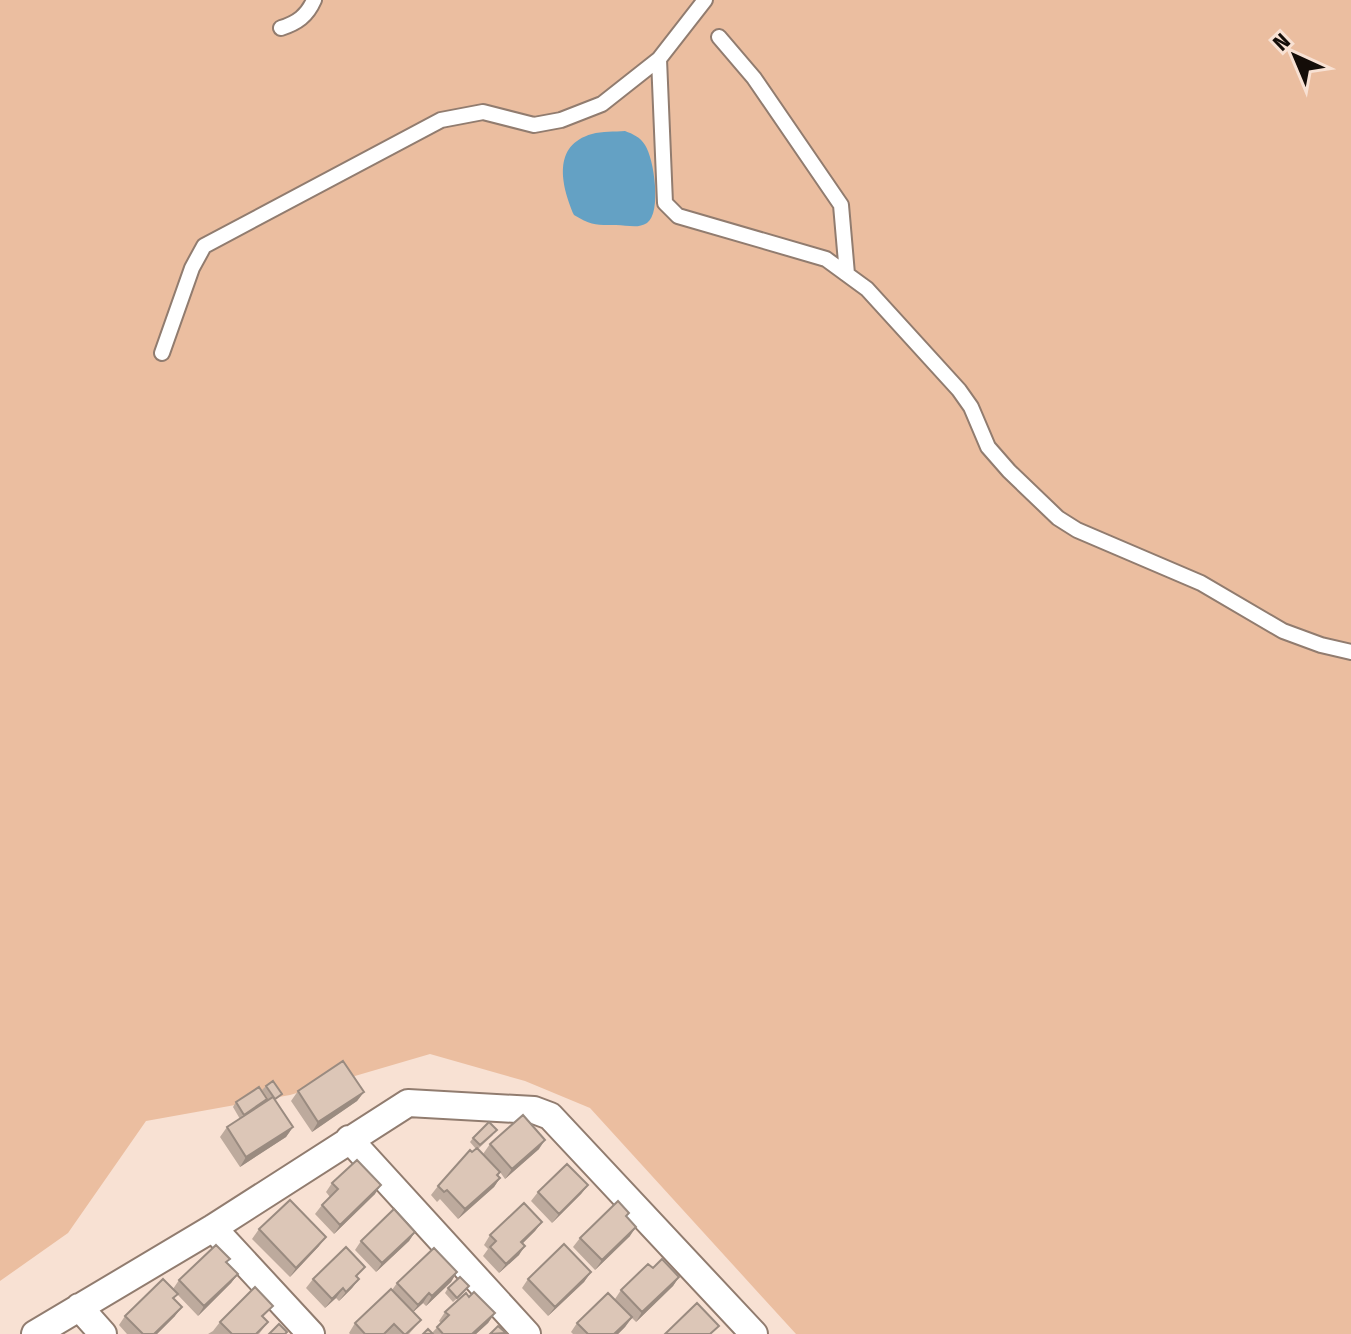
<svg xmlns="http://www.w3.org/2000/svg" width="1351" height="1334" font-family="'Fira Sans Condensed',sans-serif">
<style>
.green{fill:#ebbea0}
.water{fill:#64a1c4}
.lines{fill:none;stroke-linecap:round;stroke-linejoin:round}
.lane-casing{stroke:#917c6f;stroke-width:18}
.street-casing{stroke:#917c6f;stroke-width:30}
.lane{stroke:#fff;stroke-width:14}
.street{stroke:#fff;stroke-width:26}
.wall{fill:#bdaa9d}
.shaded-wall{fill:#9a8b80}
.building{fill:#dcc6b7;stroke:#9a8b80;stroke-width:2}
</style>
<rect width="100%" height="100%" fill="#f8e1d3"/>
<path class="green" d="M0,0H1351V1334H796L590,1108L525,1081L430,1054L290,1095L146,1121L68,1233L0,1281Z"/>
<path class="water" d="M625,131C633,134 640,137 645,145C654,158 662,213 647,223C638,229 627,225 616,225C597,225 592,226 574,215C561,185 552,145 592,134C602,131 615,132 625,131Z"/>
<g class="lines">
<g class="lane-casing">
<path id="lane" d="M281,28C297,23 307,16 314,0
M719,37L754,78L841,205L847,274
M659,59L665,203L678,216L826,259L867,289L959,390L971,407L988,447L1009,471L1058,518L1077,530L1201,583L1283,631L1321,645L1351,652
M162,353L192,268L204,246L441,120L483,112L534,125L561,120L602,104L659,59L705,0"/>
</g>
<g class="street-casing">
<path id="street" d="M349,1139L527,1334
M213,1228L311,1334
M79,1307L103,1334
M35,1334L213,1228L408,1103L534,1110L550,1116L754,1334"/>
</g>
<use href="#lane" class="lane"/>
<use href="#street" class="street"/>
</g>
<path class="wall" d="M266,1086L282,1094L275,1100L293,1127L286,1137L240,1167L220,1137L227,1127L240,1119L233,1107L236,1102L267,1099L264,1104L269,1100L262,1090Z
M298,1091L364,1092L357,1101L312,1132L291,1101Z
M493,1135L478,1149L492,1163L483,1154L490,1144L539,1149L505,1179L500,1172L498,1175L500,1178L494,1187L458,1219L440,1199L437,1202L431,1195L438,1186L476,1149L470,1142L473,1138Z
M332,1183L375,1194L334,1234L315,1214L322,1205L330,1197L326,1192Z
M588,1185L581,1194L552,1223L531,1201L538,1192Z
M626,1217L630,1236L595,1270L573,1247L580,1238Z
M542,1222L535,1231L523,1243L519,1255L499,1273L483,1256L488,1249L484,1245L490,1235Z
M259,1229L319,1246L290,1277L252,1239Z
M415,1232L409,1241L376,1272L355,1250L361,1241Z
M227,1263L238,1274L231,1283L198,1316L177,1294L174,1299L175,1316L157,1334H127L119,1325L125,1316L173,1289L179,1280Z
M653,1268L679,1277L673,1286L636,1322L632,1318L625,1327L618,1334H573L571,1332L577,1323L615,1299L621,1290Z
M457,1272L451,1282L426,1306L423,1303L413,1312L421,1320L409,1334H350L349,1333L355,1323L392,1290L397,1283Z
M591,1272L584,1282L548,1316L522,1288L528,1279Z
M358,1277L359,1279L352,1288L339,1301L336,1298L325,1308L306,1288L313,1279Z
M448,1288L465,1291L453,1302L445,1293Z
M469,1297L495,1313L488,1323L476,1334H423L432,1333L441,1323L439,1321L445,1312Z
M273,1306L263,1317L268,1322L259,1334H208L213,1331L220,1322Z"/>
<path class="shaded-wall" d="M364,1092L357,1101L312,1132L318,1122Z
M293,1127L286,1137L240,1167L246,1157Z
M545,1140L539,1149L505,1179L512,1169Z
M500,1178L494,1187L458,1219L465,1209Z
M381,1185L375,1194L334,1234L340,1225Z
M588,1185L581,1194L552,1223L559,1214Z
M542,1222L535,1231L515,1251L521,1242Z
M636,1227L630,1236L595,1270L602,1260Z
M415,1232L409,1241L376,1272L382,1263Z
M326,1237L319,1246L290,1277L296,1268Z
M525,1246L519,1255L499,1273L506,1264Z
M457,1272L451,1282L426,1306L432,1296Z
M591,1272L584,1282L548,1316L555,1307Z
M238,1274L231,1283L198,1316L204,1306Z
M679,1277L673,1286L636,1322L642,1312Z
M359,1279L352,1288L339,1301L346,1292Z
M343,1288L336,1298L325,1308L332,1299Z
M429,1293L423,1303L411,1314L418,1305Z
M182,1307L175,1316L157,1334H154Z
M495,1313L488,1323L476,1334H472Z
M632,1317L625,1327L618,1334H614Z"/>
<path class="building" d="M343,1061L364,1092L318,1122L298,1091Z
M273,1081L282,1094L275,1099L266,1086Z
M259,1087L267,1099L244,1115L236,1102Z
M273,1097L293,1127L246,1157L227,1127Z
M523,1115L545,1140L512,1169L490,1144Z
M489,1122L497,1130L480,1145L473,1138Z
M477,1148L500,1172L497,1175L500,1178L465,1209L447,1190L444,1192L438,1186L470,1150L472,1152Z
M357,1160L381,1185L340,1225L322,1205L338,1189L332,1183Z
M567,1164L588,1185L559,1214L538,1192Z
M290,1200L326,1237L296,1268L259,1229Z
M618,1201L629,1213L626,1216L636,1227L602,1260L580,1238Z
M524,1203L542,1222L521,1242L525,1246L506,1264L490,1247L496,1241L490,1235Z
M394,1209L415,1232L382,1263L361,1241Z
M564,1244L591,1272L555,1307L528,1279Z
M216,1245L230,1259L226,1262L238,1274L204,1306L179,1280Z
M346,1247L365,1267L356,1276L359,1279L346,1292L343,1288L332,1299L313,1279Z
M434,1248L457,1272L432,1296L429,1293L418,1305L397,1283Z
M662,1259L679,1277L642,1312L621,1290L648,1264L653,1268Z
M460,1277L469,1286L457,1298L448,1288Z
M163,1279L178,1294L173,1298L182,1307L154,1334H143L125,1316Z
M255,1287L273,1306L262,1316L268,1322L256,1334H232L220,1322Z
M391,1289L421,1320L406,1334H404L394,1324L384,1334H365L355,1323Z
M474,1292L495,1313L472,1334H443L437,1327L449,1315L445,1312L466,1293L469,1297Z
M608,1293L632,1317L614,1334H588L577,1323Z
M697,1303L719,1326L710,1334H665Z
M279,1324L287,1332L285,1334H269Z
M498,1326L506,1333L490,1334Z
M428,1329L433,1334H423Z"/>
<g transform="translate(1295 56) rotate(316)" stroke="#f8e1d3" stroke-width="6" paint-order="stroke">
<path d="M0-6L14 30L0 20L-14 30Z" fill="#140d08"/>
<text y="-12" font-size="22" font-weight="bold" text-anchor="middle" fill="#140d08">N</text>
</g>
</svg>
